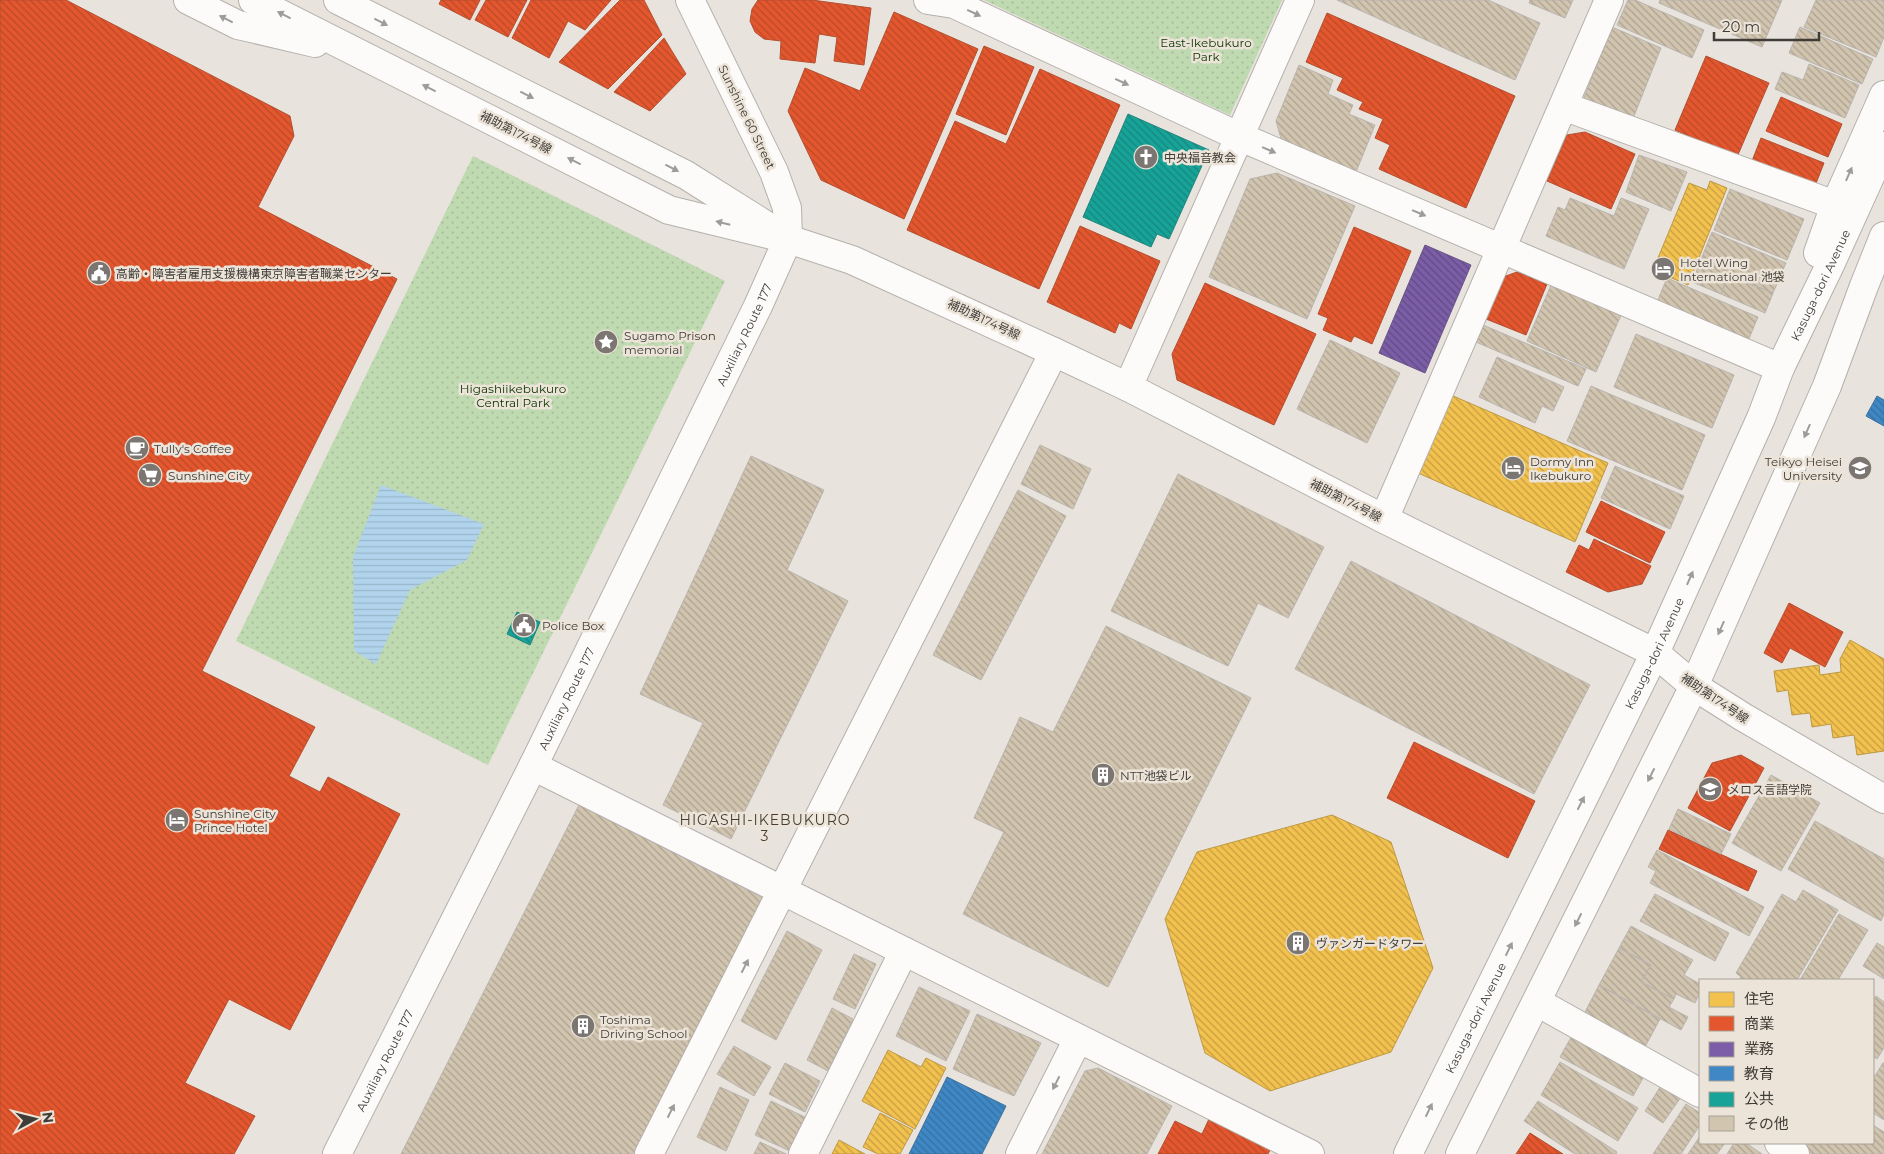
<svg xmlns="http://www.w3.org/2000/svg" width="1884" height="1154" font-family="Montserrat,'Noto Sans JP',sans-serif">
<style>
.park{fill:url(#park-dots)}
.water{fill:url(#water-rules)}
.homes{fill:url(#homes-back-hatch);stroke:#bd9947}
.shops{fill:url(#shops-back-hatch);stroke:#b34f31}
.offices{fill:url(#offices-back-hatch);stroke:#695486}
.schools{fill:url(#schools-back-hatch);stroke:#3f719b}
.public{fill:url(#public-back-hatch);stroke:#23847b}
.building{fill:url(#building-back-hatch);stroke:#b8b4af}
.lines{fill:none;stroke-linecap:round;stroke-linejoin:round}
.street-casing{stroke:#b4b0ab;stroke-width:30}
.secondary-casing{stroke:#b4b0ab;stroke-width:30}
.highway-casing{stroke:#b4b0ab;stroke-width:30}
.street{stroke:#fcfbfa;stroke-width:28}
.secondary{stroke:#fcfbfa;stroke-width:28}
.highway{stroke:#fcfbfa;stroke-width:28}
.oneway{fill:#9e9c99}
.labels{text-anchor:middle;dominant-baseline:central;stroke-width:5;stroke-linejoin:round;paint-order:stroke}
.park-label{font-size:12px;fill:#0a3400;stroke:#ece4d8}
.street-label{font-size:12px;fill:#403c38;stroke:#ece4d8}
.poi-label{font-size:12px;fill:#403c38;stroke:#ece4d8;text-anchor:start}
.neighbourhood-label{font-size:14px;letter-spacing:1px;fill:#443d34;stroke:#ece4d8}
</style>
<defs>
<pattern id="park-dots" width="8" height="8" patternUnits="userSpaceOnUse" patternTransform="scale(1.25)"><rect width="8" height="8" fill="#bfdab1"/><path d="M2 2h.1M6 6h.1" fill="none" stroke="#a5bc99" stroke-width="1.8" stroke-linecap="round"/></pattern>
<pattern id="water-rules" width="6" height="5" patternUnits="userSpaceOnUse" patternTransform="scale(1.25)"><rect width="6" height="5" fill="#b1d4ec"/><path d="M0 2.5h6" fill="none" stroke="#99b7cb"/></pattern>
<pattern id="homes-back-hatch" width="6" height="6" patternUnits="userSpaceOnUse" patternTransform="scale(1.25)"><rect width="6" height="6" fill="#f2c14e"/><path d="M-1 5l2 2M0 0l6 6M5-1l2 2" fill="none" stroke="#c59e42"/></pattern>
<pattern id="shops-back-hatch" width="6" height="6" patternUnits="userSpaceOnUse" patternTransform="scale(1.25)"><rect width="6" height="6" fill="#e4572e"/><path d="M-1 5l2 2M0 0l6 6M5-1l2 2" fill="none" stroke="#ba4928"/></pattern>
<pattern id="offices-back-hatch" width="6" height="6" patternUnits="userSpaceOnUse" patternTransform="scale(1.25)"><rect width="6" height="6" fill="#7b5ea7"/><path d="M-1 5l2 2M0 0l6 6M5-1l2 2" fill="none" stroke="#614b82"/></pattern>
<pattern id="schools-back-hatch" width="6" height="6" patternUnits="userSpaceOnUse" patternTransform="scale(1.25)"><rect width="6" height="6" fill="#3f88c5"/><path d="M-1 5l2 2M0 0l6 6M5-1l2 2" fill="none" stroke="#3670a1"/></pattern>
<pattern id="public-back-hatch" width="6" height="6" patternUnits="userSpaceOnUse" patternTransform="scale(1.25)"><rect width="6" height="6" fill="#17a398"/><path d="M-1 5l2 2M0 0l6 6M5-1l2 2" fill="none" stroke="#16867d"/></pattern>
<pattern id="building-back-hatch" width="6" height="6" patternUnits="userSpaceOnUse" patternTransform="scale(1.25)"><rect width="6" height="6" fill="#d2c5b0"/><path d="M-1 5l2 2M0 0l6 6M5-1l2 2" fill="none" stroke="#aca190"/></pattern>
</defs>
<rect width="100%" height="100%" fill="#e8e3dc"/>
<path class="park" d="M984,0H1282L1230,115Z
M473,156L725,281L488,765L236,641Z"/>
<path class="water" d="M381,485L484,524L467,560L410,590L376,664L354,651L353,557Z"/>
<path class="homes" d="M1710,181L1727,188L1688,285L1653,270L1689,183L1707,190Z
M1451,395L1608,463L1575,542L1418,473Z
M1850,640L1884,659V751L1857,755L1854,735L1833,738L1831,724L1812,727L1810,713L1792,715L1788,690L1777,692L1774,671L1819,665L1820,675L1841,672L1840,659Z
M1332,815L1391,842L1433,968L1391,1052L1270,1091L1205,1053L1165,919L1197,852Z
M888,1050L921,1067L926,1058L946,1068L915,1129L862,1101Z
M880,1113L913,1130L900,1154H878L863,1147Z
M839,1140L865,1154H832Z"/>
<path class="shops" d="M0,0H66L290,116L294,136L258,207L397,279L202,671L315,727L289,776L320,792L328,777L400,814L290,1030L229,999L185,1083L255,1116L234,1154H0Z
M441,0H480L470,20L439,4Z
M486,0H527L508,37L475,20Z
M531,0H611L585,30L568,21L549,58L512,38Z
M620,0H644L662,35L608,89L559,62Z
M758,0H812L871,8L864,65L834,61L837,37L819,34L815,63L780,59L781,41L764,39L755,32L750,21L752,9Z
M894,12L978,49L904,219L821,180L788,111L805,68L860,91Z
M1327,13L1515,96L1466,208L1379,169L1390,145L1375,138L1383,119L1359,109L1363,102L1337,90L1343,78L1306,62Z
M664,38L686,74L650,111L614,92Z
M984,46L1034,67L1006,135L956,114Z
M1706,56L1769,83L1737,157L1675,130Z
M1040,69L1120,105L1039,289L907,230L955,121L1006,144Z
M1781,97L1842,124L1828,157L1766,131Z
M1585,132L1635,154L1611,209L1547,181L1567,135Z
M1761,138L1824,163L1813,191L1750,166Z
M1080,226L1160,261L1131,329L1119,323L1115,333L1047,302Z
M1354,227L1411,251L1372,344L1354,336L1351,342L1323,330L1328,318L1318,314Z
M1517,272L1547,284L1526,335L1486,319L1503,277Z
M1205,283L1316,334L1274,425L1177,380L1172,354Z
M1601,501L1665,532L1650,563L1586,532Z
M1594,539L1651,566L1642,584L1608,592L1566,572L1579,545L1589,550Z
M1789,603L1843,632L1825,667L1790,648L1782,663L1764,653Z
M1414,742L1535,801L1508,858L1387,798Z
M1741,755L1764,768L1730,831L1688,808L1712,763Z
M1668,830L1757,871L1748,891L1659,849Z
M1209,1119L1270,1150L1268,1154H1158L1175,1121L1202,1134Z
M1530,1133L1563,1154H1516Z"/>
<path class="offices" d="M1425,245L1471,265L1425,373L1379,353Z"/>
<path class="schools" d="M1877,396L1884,400V426L1866,416Z
M947,1077L1006,1106L982,1154H909Z"/>
<path class="public" d="M1128,114L1209,150L1169,239L1157,234L1151,247L1083,217Z
M517,612L540,622L530,645L507,634Z"/>
<path class="building" d="M1337,0H1488L1540,23L1515,80Z
M1530,0H1573L1565,18L1529,3Z
M1628,0H1635L1704,30L1692,58L1617,25Z
M1660,0H1782L1762,47L1659,3Z
M1816,0H1884V37L1876,57L1804,27Z
M1612,27L1661,48L1632,121L1583,100Z
M1800,27L1873,59L1862,84L1789,53Z
M1809,64L1859,85L1845,118L1775,89L1782,72L1803,80Z
M1299,65L1333,80L1328,94L1353,105L1349,114L1375,125L1356,172L1282,142L1276,121Z
M1639,155L1687,172L1671,211L1626,192Z
M1277,173L1355,206L1307,319L1209,277L1250,179Z
M1730,189L1804,219L1787,260L1714,230Z
M1570,198L1614,216L1621,198L1649,209L1624,269L1546,236L1558,207L1565,210Z
M1712,232L1786,263L1773,293L1728,275L1721,294L1692,282Z
M1728,275L1773,293L1765,313L1721,294Z
M1667,278L1758,317L1748,341L1657,302Z
M1552,283L1622,313L1596,372L1527,341Z
M1483,325L1586,369L1578,386L1476,342Z
M1636,334L1734,375L1712,428L1614,387Z
M1330,340L1400,373L1367,443L1297,409Z
M1497,357L1564,387L1553,411L1542,406L1535,423L1479,397Z
M1591,386L1705,435L1682,490L1567,441Z
M1040,445L1091,469L1073,509L1021,484Z
M751,456L824,490L787,570L848,601L731,839L663,805L703,723L640,694Z
M1615,466L1684,496L1670,529L1601,498Z
M1178,474L1324,547L1288,618L1258,603L1228,666L1111,611Z
M1018,490L1066,516L981,680L933,655Z
M1351,561L1590,685L1534,794L1295,669Z
M1106,626L1251,698L1108,987L963,914L1004,832L974,818L1020,717L1053,732Z
M1771,775L1820,803L1781,871L1732,843Z
M579,805L764,898L636,1154H401Z
M1678,809L1731,834L1721,854L1669,829Z
M1815,821L1884,859V914L1881,921L1788,869Z
M1657,850L1764,907L1749,936L1650,883L1656,871L1648,867Z
M1803,890L1838,910L1797,980H1739L1741,977L1736,973L1782,894L1796,902Z
M1655,894L1729,933L1715,961L1640,921Z
M1839,914L1868,930L1838,980H1800Z
M1631,926L1693,960L1684,975L1700,984V992L1695,1003L1676,994L1674,999L1641,982L1651,965L1619,948Z
M787,931L822,950L776,1040L741,1021Z
M1877,943L1884,947V979L1863,966Z
M1619,948L1651,965L1641,982L1674,999L1669,1007L1688,1017L1681,1030L1599,985Z
M854,954L876,964L855,1009L833,999Z
M1599,985L1660,1019L1645,1047L1584,1014Z
M919,987L970,1011L946,1061L896,1036Z
M1876,996L1884,1002V1048L1877,1059L1873,1056V1001Z
M832,1008L853,1019L828,1071L807,1060Z
M977,1014L1041,1043L1014,1096L953,1069Z
M1574,1032L1647,1071L1633,1096L1560,1057Z
M734,1046L771,1067L754,1096L717,1074Z
M1560,1062L1638,1108L1618,1141L1541,1095Z
M785,1063L820,1081L805,1112L769,1094Z
M1883,1063H1884V1120L1873,1113V1079Z
M1098,1068L1172,1106L1147,1154H1042L1085,1071Z
M1662,1084L1681,1097L1663,1123L1645,1111Z
M720,1087L749,1100L726,1151L697,1137Z
M771,1101L807,1118L792,1152L755,1135Z
M1538,1101L1617,1152L1616,1154H1575L1524,1121Z
M1686,1104L1700,1113V1125L1681,1154H1653Z
M1873,1125L1884,1132V1154H1812L1805,1149L1809,1143H1873Z
M1700,1136V1143H1725L1717,1154H1688Z
M760,1142L786,1154H754Z
M1734,1143H1746L1762,1154H1727Z"/>
<g class="lines">
<g class="street-casing">
<path id="street" d="M928,0L954,4L1238,136L1780,368
M1563,106L1835,205
M1128,387L1300,0
M1384,519L1609,0
M533,766L1310,1154
M1537,1002L1700,1093
M1779,1143L1795,1154
M649,1154L1054,352
M803,1154L904,951
M1020,1154L1078,1039"/>
</g>
<g class="secondary-casing">
<g id="secondary">
<path d="M188,0L238,25L315,43"/>
<path d="M253,0L669,210L788,239L852,260L1054,352L1128,387L1384,519L1655,653L1694,686L1743,717L1884,799"/>
<path d="M338,0L686,175L767,226"/>
<path id="s1" d="M337,1154L533,766L758,306L788,239L787,208L774,172L690,0"/>
</g>
</g>
<g class="highway-casing">
<g id="highway">
<path d="M1818,253L1835,205L1884,95"/>
<path id="s2" d="M1408,1154L1655,653L1761,418L1780,368L1830,265L1884,146"/>
<path d="M1460,1154L1694,686L1827,386L1864,286L1884,236"/>
</g>
</g>
<use href="#street" class="street"/>
<use href="#secondary" class="secondary"/>
<use href="#highway" class="highway"/>
</g>
<defs><path id="oneway-solid" d="M-6-.8H1V-3.2L6.5 0L1 3.2V.8H-6Z" transform="scale(1.25)"/></defs>
<g class="oneway">
<use href="#oneway-solid" transform="translate(974 13) rotate(25)"/>
<use href="#oneway-solid" transform="translate(284 15) rotate(-153)"/>
<use href="#oneway-solid" transform="translate(226 19) rotate(-153)"/>
<use href="#oneway-solid" transform="translate(381 22) rotate(27)"/>
<use href="#oneway-solid" transform="translate(1122 82) rotate(25)"/>
<use href="#oneway-solid" transform="translate(429 88) rotate(-153)"/>
<use href="#oneway-solid" transform="translate(527 95) rotate(27)"/>
<use href="#oneway-solid" transform="translate(1269 150) rotate(23)"/>
<use href="#oneway-solid" transform="translate(574 161) rotate(-153)"/>
<use href="#oneway-solid" transform="translate(672 168) rotate(27)"/>
<use href="#oneway-solid" transform="translate(1849 174) rotate(-66)"/>
<use href="#oneway-solid" transform="translate(1419 213) rotate(23)"/>
<use href="#oneway-solid" transform="translate(723 223) rotate(-166)"/>
<use href="#oneway-solid" transform="translate(1807 431) rotate(114)"/>
<use href="#oneway-solid" transform="translate(1690 578) rotate(-66)"/>
<use href="#oneway-solid" transform="translate(1721 628) rotate(114)"/>
<use href="#oneway-solid" transform="translate(1651 775) rotate(117)"/>
<use href="#oneway-solid" transform="translate(1581 803) rotate(-63)"/>
<use href="#oneway-solid" transform="translate(1578 920) rotate(117)"/>
<use href="#oneway-solid" transform="translate(1509 949) rotate(-64)"/>
<use href="#oneway-solid" transform="translate(745 966) rotate(-63)"/>
<use href="#oneway-solid" transform="translate(1056 1083) rotate(117)"/>
<use href="#oneway-solid" transform="translate(1429 1110) rotate(-64)"/>
<use href="#oneway-solid" transform="translate(671 1111) rotate(-63)"/>
</g>
<defs>
<g id="church-disc" transform="scale(1.25)"><circle r="9.5" fill="#7b7671" stroke="#ece4d8"/><path d="M-1.2-6h2.4v3.5h3.3v2.4h-3.3V6h-2.4V-.1h-3.3v-2.4h3.3Z" fill="#fff"/></g>
<g id="hotel-disc" transform="scale(1.25)"><circle r="9.5" fill="#7b7671" stroke="#ece4d8"/><path d="M-6-4.5h1.5V1H6V5H4.5V3h-9V5H-6ZM-4 0a1.8 1.8 0 1 1 3.6 0ZM.5 0V-2.5h3Q6-2.5 6 0Z" fill="#fff"/></g>
<g id="civic-disc" transform="scale(1.25)"><circle r="9.5" fill="#7b7671" stroke="#ece4d8"/><path d="M-.6-6.5H3V-4.5H.6V-3L4-1V1h2V6H-6V1h2V-1L-.6-3ZM-1.2 2.5V6h2.4V2.5Z" fill="#fff"/></g>
<g id="sight-disc" transform="scale(1.25)"><circle r="9.5" fill="#7b7671" stroke="#ece4d8"/><path d="M0-6L1.8-2.2L6-1.7L2.9 1.2L3.7 5.4L0 3.3L-3.7 5.4L-2.9 1.2L-6-1.7L-1.8-2.2Z" fill="#fff"/></g>
<g id="cafe-disc" transform="scale(1.25)"><circle r="9.5" fill="#7b7671" stroke="#ece4d8"/><path d="M-5.5-4.5H6V0H3Q3 3.5 0 3.5H-2.5Q-5.5 3.5-5.5 0ZM3-3.2v2h1.7v-2ZM-6 4.5H4V6H-6Z" fill="#fff"/></g>
<g id="university-disc" transform="scale(1.25)"><circle r="9.5" fill="#7b7671" stroke="#ece4d8"/><path d="M0-5L7-2L0 1L-7-2ZM-4 1L0 2.5L4 1V4Q0 6-4 4Z" fill="#fff"/></g>
<g id="supermarket-disc" transform="scale(1.25)"><circle r="9.5" fill="#7b7671" stroke="#ece4d8"/><path d="M-6-5.5h2.5l.6 2H6L4.5 2H-2.5L-4.4-4H-6ZM-1.5 3.2a1.3 1.3 0 1 0 .1 0ZM3 3.2a1.3 1.3 0 1 0 .1 0Z" fill="#fff"/></g>
<g id="building-disc" transform="scale(1.25)"><circle r="9.5" fill="#7b7671" stroke="#ece4d8"/><path d="M-4-6H4V6H1V3H-1V6H-4ZM-2.5-4.3h1.7v1.8h-1.7ZM.8-4.3h1.7v1.8H.8ZM-2.5-1h1.7V.8h-1.7ZM.8-1h1.7V.8H.8Z" fill="#fff"/></g>
<g id="school-disc" transform="scale(1.25)"><circle r="9.5" fill="#7b7671" stroke="#ece4d8"/><path d="M0-5L7-2L0 1L-7-2ZM-4 1L0 2.5L4 1V4Q0 6-4 4Z" fill="#fff"/></g>
</defs>
<g fill-rule="evenodd">
<use href="#church-disc" x="1146" y="157"/>
<use href="#hotel-disc" x="1663" y="269"/>
<use href="#civic-disc" x="99" y="273"/>
<use href="#sight-disc" x="606" y="342"/>
<use href="#cafe-disc" x="137" y="448"/>
<use href="#hotel-disc" x="1513" y="468"/>
<use href="#university-disc" x="1860" y="468"/>
<use href="#supermarket-disc" x="150" y="475"/>
<use href="#civic-disc" x="524" y="625"/>
<use href="#building-disc" x="1103" y="775"/>
<use href="#school-disc" x="1710" y="789"/>
<use href="#hotel-disc" x="177" y="820"/>
<use href="#building-disc" x="1298" y="943"/>
<use href="#building-disc" x="583" y="1026"/>
</g>
<g class="labels">
<g class="park-label">
<text x="1206" y="42">East-Ikebukuro<tspan x="1206" dy="14">Park</tspan></text>
<text x="513" y="388">Higashiikebukuro<tspan x="513" dy="14">Central Park</tspan></text>
</g>
<g class="street-label">
<text transform="translate(747 117) rotate(64)">Sunshine 60 Street</text>
<text transform="translate(516 132) rotate(27)">補助第174号線</text>
<text stroke="none"><textPath href="#s2" startOffset="962">Kasuga-dori Avenue</textPath></text>
<text transform="translate(984 319) rotate(25)">補助第174号線</text>
<text stroke="none"><textPath href="#s1" startOffset="915">Auxiliary Route 177</textPath></text>
<text transform="translate(1346 500) rotate(27)">補助第174号線</text>
<text stroke="none"><textPath href="#s2" startOffset="558">Kasuga-dori Avenue</textPath></text>
<text stroke="none"><textPath href="#s1" startOffset="510">Auxiliary Route 177</textPath></text>
<text transform="translate(1715 698) rotate(34)">補助第174号線</text>
<text stroke="none"><textPath href="#s2" startOffset="152">Kasuga-dori Avenue</textPath></text>
<text stroke="none"><textPath href="#s1" startOffset="105">Auxiliary Route 177</textPath></text>
</g>
<g class="poi-label">
<text x="1164" y="157">中央福音教会</text>
<text x="1680" y="262">Hotel Wing<tspan x="1680" dy="14">International 池袋</tspan></text>
<text x="116" y="273">高齢・障害者雇用支援機構東京障害者職業センター</text>
<text x="624" y="335">Sugamo Prison<tspan x="624" dy="14">memorial</tspan></text>
<text x="154" y="448">Tully's Coffee</text>
<text x="1530" y="461">Dormy Inn<tspan x="1530" dy="14">Ikebukuro</tspan></text>
<text x="1842" y="461" text-anchor="end">Teikyo Heisei<tspan x="1842" dy="14">University</tspan></text>
<text x="168" y="475">Sunshine City</text>
<text x="542" y="625">Police Box</text>
<text x="1120" y="775">NTT池袋ビル</text>
<text x="1728" y="789">メロス言語学院</text>
<text x="194" y="813">Sunshine City<tspan x="194" dy="14">Prince Hotel</tspan></text>
<text x="1316" y="943">ヴァンガードタワー</text>
<text x="600" y="1019">Toshima<tspan x="600" dy="14">Driving School</tspan></text>
</g>
<g class="neighbourhood-label">
<text x="765" y="820">HIGASHI-IKEBUKURO<tspan x="765" dy="16">3</tspan></text>
</g>
</g>
<rect x="1699" y="979" width="175" height="165" fill="#ece4d8" stroke="#a7a198"/>
<rect x="1709" y="992" width="25" height="15" fill="#f2c14e" stroke="#a7a198"/>
<text x="1744" y="1004" font-size="15" fill="#403c38">住宅</text>
<rect x="1709" y="1016" width="25" height="15" fill="#e4572e" stroke="#a7a198"/>
<text x="1744" y="1029" font-size="15" fill="#403c38">商業</text>
<rect x="1709" y="1042" width="25" height="15" fill="#7b5ea7" stroke="#a7a198"/>
<text x="1744" y="1054" font-size="15" fill="#403c38">業務</text>
<rect x="1709" y="1066" width="25" height="15" fill="#3f88c5" stroke="#a7a198"/>
<text x="1744" y="1079" font-size="15" fill="#403c38">教育</text>
<rect x="1709" y="1092" width="25" height="15" fill="#17a398" stroke="#a7a198"/>
<text x="1744" y="1104" font-size="15" fill="#403c38">公共</text>
<rect x="1709" y="1116" width="25" height="15" fill="#d2c5b0" stroke="#a7a198"/>
<text x="1744" y="1129" font-size="15" fill="#403c38">その他</text>
<g transform="translate(35 1119) rotate(83)" stroke="#ece4d8" stroke-width="4" paint-order="stroke">
<path d="M0-4L9 19L0 12L-9 19Z" fill="#403c38"/>
<text y="-8" font-size="14" font-weight="bold" text-anchor="middle" fill="#403c38">N</text>
</g>
<path d="M1714 32v8h105v-8" fill="none" stroke="#403c38" stroke-width="2.5"/>
<text x="1722" y="32" font-size="15" fill="#403c38" stroke="#ece4d8" stroke-width="4" paint-order="stroke">20 m</text>
</svg>
